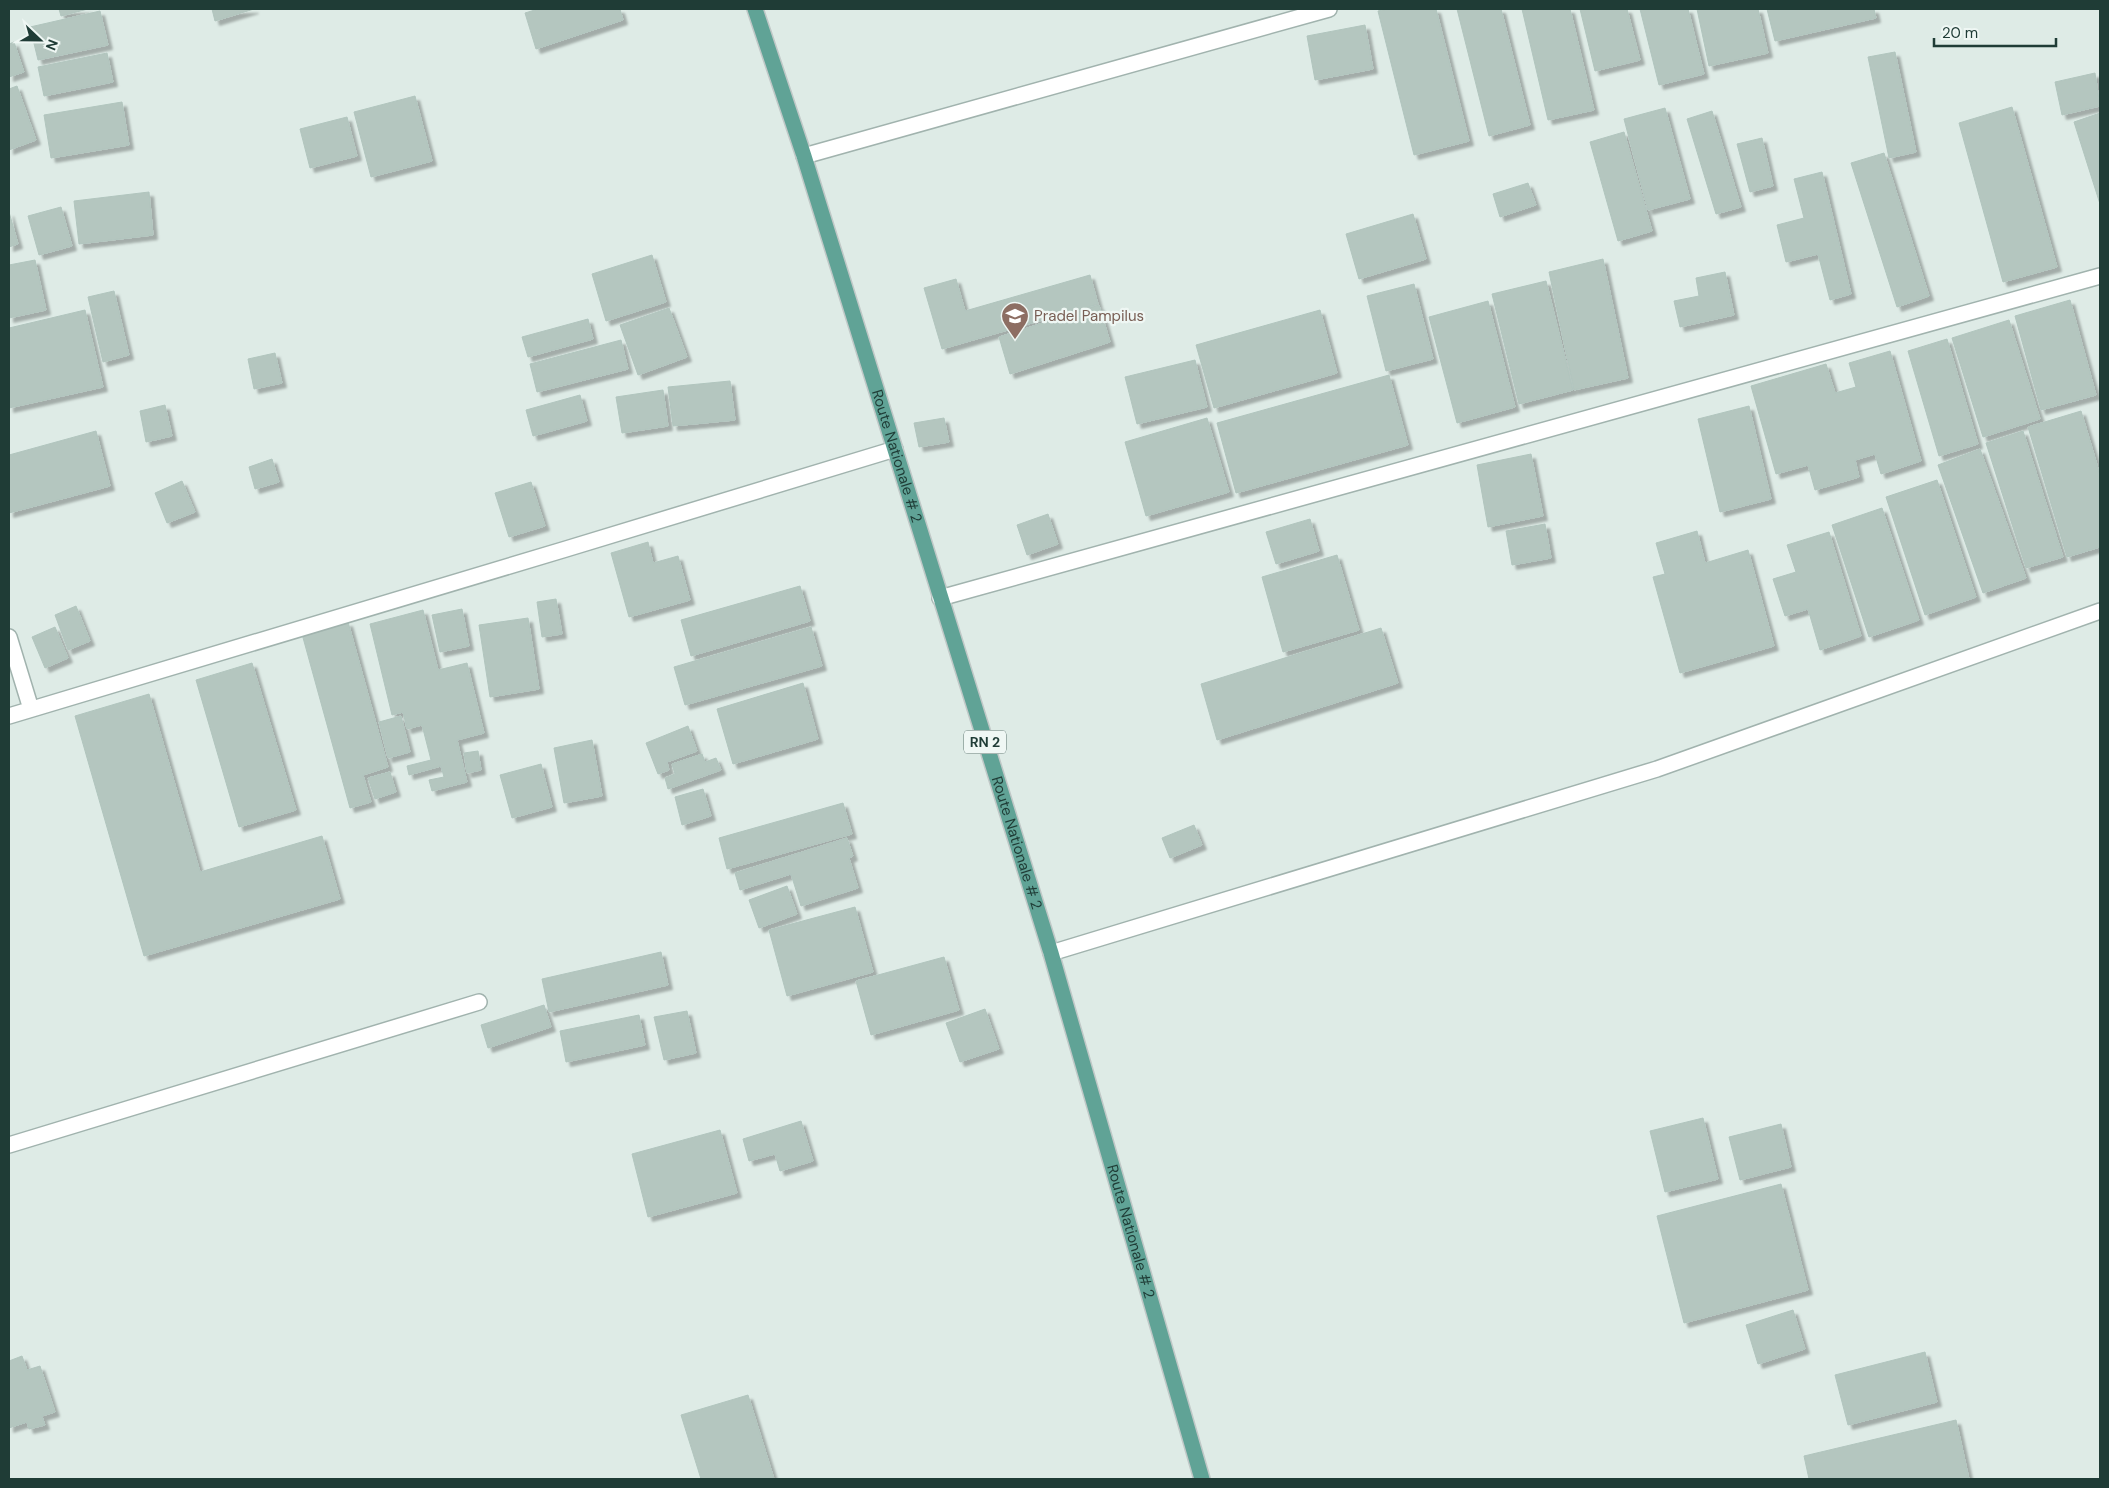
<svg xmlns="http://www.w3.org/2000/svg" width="2109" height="1488" font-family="'DM Sans',sans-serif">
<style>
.building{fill:#b4c6bf;stroke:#b1c5be;filter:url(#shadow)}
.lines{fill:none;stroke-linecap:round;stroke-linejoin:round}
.minor-casing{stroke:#a1b3ae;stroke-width:18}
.primary-casing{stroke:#c0c8c7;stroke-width:18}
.minor{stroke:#fff;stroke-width:15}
.primary{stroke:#60a396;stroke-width:15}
.labels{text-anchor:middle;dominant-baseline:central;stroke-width:4.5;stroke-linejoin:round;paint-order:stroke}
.shield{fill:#eff7f4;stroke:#5d746f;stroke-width:1}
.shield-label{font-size:14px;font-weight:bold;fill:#1f3c36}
.education-label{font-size:15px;fill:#785e54;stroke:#eff7f4;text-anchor:start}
.street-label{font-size:15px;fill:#1f3c36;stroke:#eff7f4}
</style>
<defs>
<filter id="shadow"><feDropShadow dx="4.5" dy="4.5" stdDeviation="1" flood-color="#0004"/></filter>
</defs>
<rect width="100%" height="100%" fill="#deebe6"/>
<path class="building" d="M59,9H88L61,16Z
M212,9H254L215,21Z
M538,9H620L623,20L536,49L525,13Z
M1387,9H1436L1469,141L1414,155L1378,11Z
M1457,9H1501L1530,125L1489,136Z
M1522,9H1570L1594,110L1548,120Z
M1580,9H1627L1640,60L1595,71Z
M1640,9H1688L1704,74L1659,85Z
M1697,9H1758L1768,53L1709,66Z
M1767,9H1874L1876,18L1775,41Z
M100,11L108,45L38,60L30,27Z
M1365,25L1373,69L1315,80L1307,36Z
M14,42L24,72L9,77V44Z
M1895,52L1916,152L1889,158L1868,57Z
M107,53L113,82L44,96L38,67Z
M2095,73L2100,106L2062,115L2055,82Z
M17,86L36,140L9,150V89Z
M415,96L432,161L371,177L354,112Z
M122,102L129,145L51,158L44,115Z
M2012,107L2057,267L2003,282L1959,123Z
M1665,108L1690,199L1648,210L1624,119Z
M1712,111L1741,207L1716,214L1687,119Z
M2100,113V204L2074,122Z
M347,117L357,156L310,168L300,129Z
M1624,132L1652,231L1618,241L1590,142Z
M1762,138L1773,186L1750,192L1737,144Z
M1884,153L1929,296L1897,307L1851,163Z
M1822,172L1851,294L1830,300L1818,254L1786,262L1777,225L1804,218L1794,179Z
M1528,183L1536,205L1500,217L1493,194Z
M149,192L153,235L79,244L74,201Z
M61,207L72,246L39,255L28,216Z
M9,212L18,244L9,247Z
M1413,214L1426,259L1359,279L1346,234Z
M652,255L666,302L606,321L592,274Z
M1603,259L1628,378L1574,390L1549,272Z
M35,260L46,310L9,318V265Z
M1725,272L1734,315L1680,327L1674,301L1699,296L1696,278Z
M1090,275L1098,304L942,349L924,288L956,279L965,311Z
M1546,281L1573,390L1519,404L1492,294Z
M1414,284L1433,359L1386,371L1367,296Z
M114,291L129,355L103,362L88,297Z
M2070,300L2096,395L2041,410L2015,316Z
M1488,301L1515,407L1457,423L1429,317Z
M1099,305L1110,342L1010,374L999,337Z
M669,308L687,357L638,375L620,325Z
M85,310L103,387L9,408V328Z
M1320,310L1337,373L1214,408L1196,345Z
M588,319L593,339L528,357L522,337Z
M2009,320L2040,419L1983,437L1952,338Z
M1947,339L1978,444L1939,456L1908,351Z
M621,340L628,369L537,392L530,364Z
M1890,351L1921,461L1881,474L1875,454L1855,460L1859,477L1815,490L1808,465L1776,474L1751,386L1826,364L1835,393L1856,387L1849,363Z
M275,353L282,383L254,389L248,359Z
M1195,360L1207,407L1137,424L1125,377Z
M1389,375L1408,445L1236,493L1217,423Z
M730,381L735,420L673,426L668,387Z
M663,390L668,426L622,433L616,397Z
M580,395L587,421L533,436L526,410Z
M165,405L172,436L146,442L140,411Z
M1749,406L1771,499L1720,512L1698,419Z
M2081,411L2100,475V547L2067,557L2028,427Z
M944,418L949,442L919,447L914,423Z
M1207,418L1229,492L1146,516L1125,442Z
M96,431L110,486L9,513V455Z
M2023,431L2063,557L2026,568L1986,443Z
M1980,449L2026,578L1983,593L1938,465Z
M1531,454L1543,516L1488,527L1477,465Z
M272,459L279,482L255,489L249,467Z
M1937,480L1976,597L1925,615L1886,497Z
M182,481L195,512L167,523L155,493Z
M531,482L545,526L509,537L495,493Z
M1882,508L1919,620L1869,637L1832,525Z
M1048,514L1058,544L1027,555L1017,525Z
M1310,519L1319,551L1276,564L1266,532Z
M1545,524L1551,558L1512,565L1506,531Z
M1697,531L1705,563L1748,550L1774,646L1680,673L1653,577L1665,574L1656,543Z
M1829,532L1861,636L1820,650L1808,609L1785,616L1773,579L1796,572L1787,545Z
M648,542L653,563L678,556L690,600L629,617L611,553Z
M1337,555L1359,630L1283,652L1262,577Z
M800,586L810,621L691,656L681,620Z
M556,599L562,634L542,637L537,602Z
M76,606L90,641L68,650L55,615Z
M462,609L469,646L440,652L432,615Z
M423,610L438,670L467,663L484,733L457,740L467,782L432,791L429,780L444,777L441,766L409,775L407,766L431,760L422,725L407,729L403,712L392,715L370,624Z
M528,618L539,689L490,697L479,625Z
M348,622L388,767L363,775L371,802L350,808L302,634Z
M55,627L68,658L45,668L32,637Z
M811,627L822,666L685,705L674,667Z
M1381,628L1398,683L1217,740L1201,684Z
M252,663L296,810L239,827L196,680Z
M803,683L818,739L733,764L717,709Z
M149,694L200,872L322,836L340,899L144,956L75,716Z
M401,716L410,752L388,758L379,722Z
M688,726L697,751L667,762L669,770L658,774L646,743Z
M592,740L602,796L564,803L554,748Z
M478,751L481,770L467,773L464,753Z
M702,754L705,762L716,758L721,770L668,789L665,778L675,774L672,764Z
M541,764L552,807L512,818L500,775Z
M390,772L396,792L375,799L368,778Z
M703,789L711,816L682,825L675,797Z
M843,803L852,834L727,869L719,838Z
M1194,825L1202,845L1170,858L1162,838Z
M847,838L853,856L849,858L858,888L801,906L791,874L740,890L735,873Z
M787,886L797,914L759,928L749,900Z
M855,907L873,972L787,996L769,930Z
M661,952L668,985L549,1012L542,979Z
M944,957L959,1010L871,1035L856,981Z
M544,1005L551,1027L488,1048L481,1025Z
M985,1009L999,1049L960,1062L946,1023Z
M687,1011L696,1053L664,1060L654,1017Z
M639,1015L645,1045L566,1062L560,1031Z
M1703,1118L1718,1179L1665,1192L1650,1131Z
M801,1121L813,1161L780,1171L775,1154L749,1161L743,1139Z
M1781,1124L1791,1167L1740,1180L1729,1137Z
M720,1130L737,1193L648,1217L632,1154Z
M1781,1184L1808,1290L1684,1323L1657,1216Z
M1793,1310L1805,1349L1758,1364L1746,1325Z
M1925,1352L1937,1402L1848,1425L1835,1375Z
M22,1356L27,1370L40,1366L55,1412L42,1416L45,1425L29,1429L27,1422L9,1428V1361Z
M748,1395L774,1479H701L681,1415Z
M1956,1420L1969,1479H1809L1804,1456Z"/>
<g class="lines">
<g class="minor-casing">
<path id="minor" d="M804,156L1329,9
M940,598L2100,276
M9,637L31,709
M9,716L566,549L895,449
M1051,953L1657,769L2100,611
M9,1145L479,1002"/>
</g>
<g class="primary-casing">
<g id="primary">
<path id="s1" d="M755,9L804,156L1051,953L1202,1479"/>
</g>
</g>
<use href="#minor" class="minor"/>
<use href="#primary" class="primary"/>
</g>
<defs>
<g id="school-pin" transform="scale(1.4375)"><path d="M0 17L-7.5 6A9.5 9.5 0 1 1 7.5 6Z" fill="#8d6e63" stroke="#eff7f4"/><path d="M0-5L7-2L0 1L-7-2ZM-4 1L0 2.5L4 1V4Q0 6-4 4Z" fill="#fff"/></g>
</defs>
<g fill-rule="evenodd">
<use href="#school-pin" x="1015" y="316"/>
</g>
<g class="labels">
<rect class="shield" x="964" y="730.5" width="42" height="23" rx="4"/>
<g class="shield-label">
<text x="985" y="742">RN 2</text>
</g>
<g class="education-label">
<text x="1034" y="316">Pradel Pampilus</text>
</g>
<g class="street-label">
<text stroke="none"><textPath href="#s1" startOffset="469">Route Nationale # 2</textPath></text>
<text stroke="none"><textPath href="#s1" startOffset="874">Route Nationale # 2</textPath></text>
<text stroke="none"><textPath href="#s1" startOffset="1279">Route Nationale # 2</textPath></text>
</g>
</g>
<rect width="2109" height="1488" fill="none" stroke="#1f3c36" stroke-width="20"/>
<g transform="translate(40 40) rotate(112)" stroke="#eff7f4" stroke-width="4" paint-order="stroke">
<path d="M0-4L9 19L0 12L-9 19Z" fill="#1f3c36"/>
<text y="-8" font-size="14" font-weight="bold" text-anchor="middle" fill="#1f3c36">N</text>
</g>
<path d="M1934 38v8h122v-8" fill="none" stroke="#1f3c36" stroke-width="2.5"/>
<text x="1942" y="38" font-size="15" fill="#1f3c36" stroke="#eff7f4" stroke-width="4" paint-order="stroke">20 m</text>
</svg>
